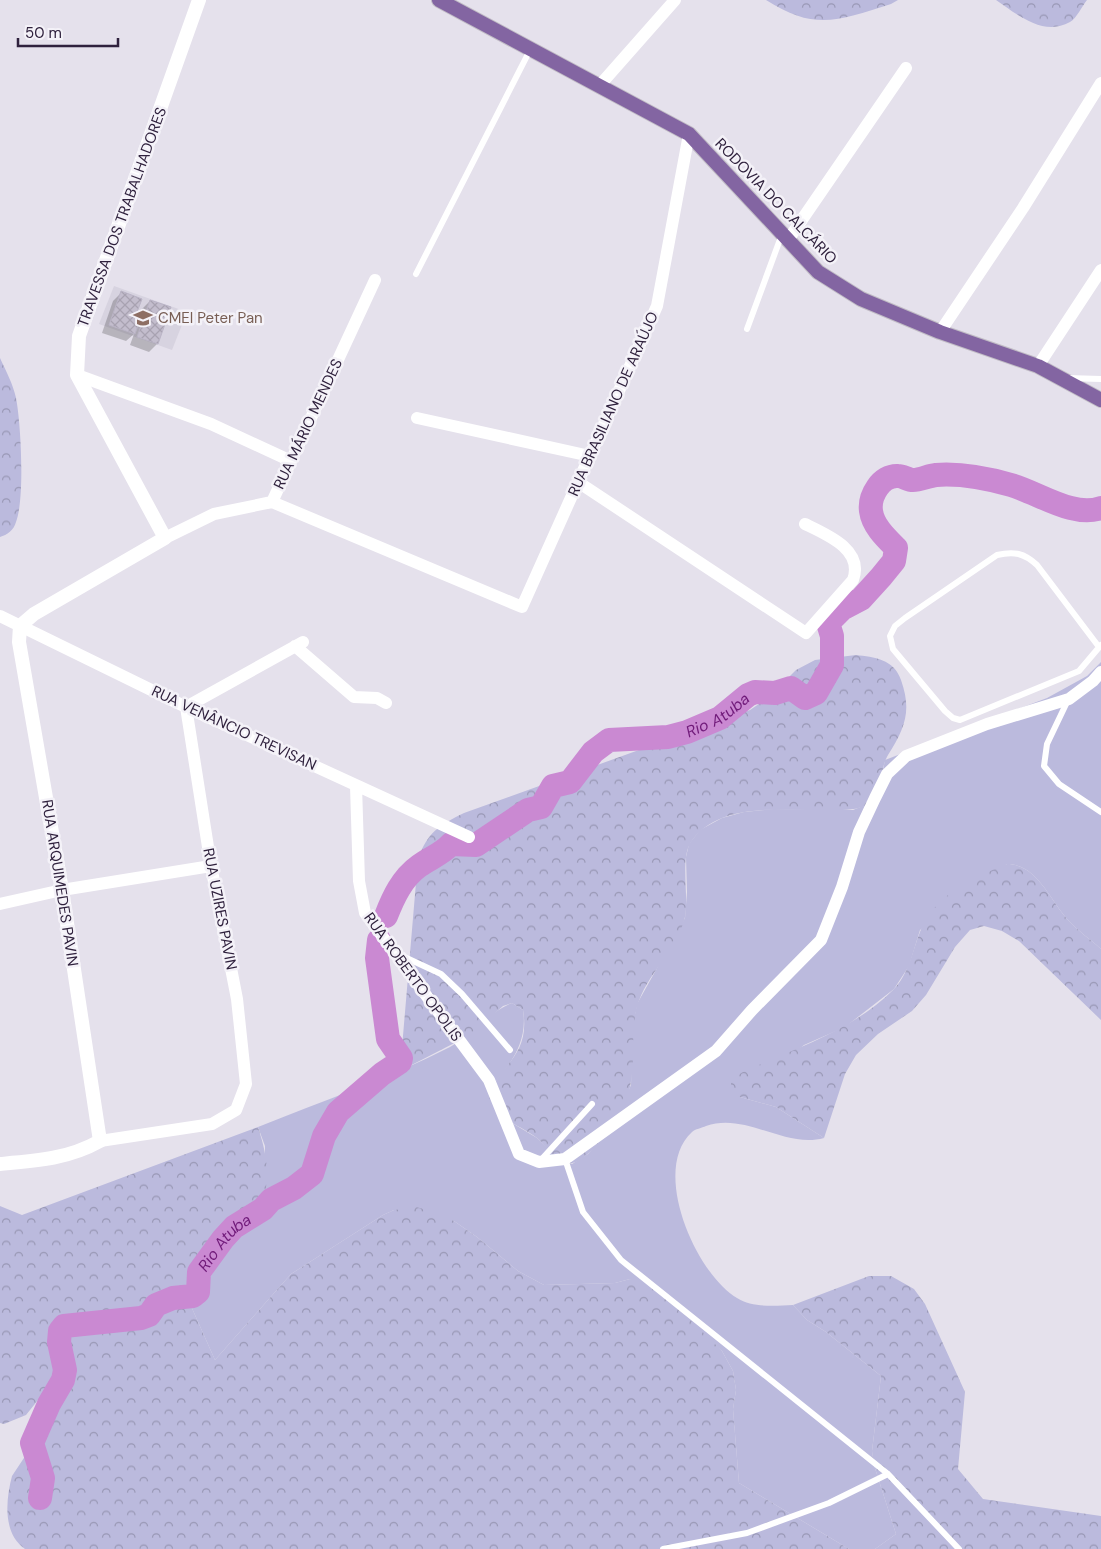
<svg xmlns="http://www.w3.org/2000/svg" width="1101" height="1549" font-family="'DM Sans',sans-serif">
<style>
.built{fill:#d7d3e0}
.green{fill:#bbbadd}
.forest{fill:url(#forest-crowns)}
.shadow{fill:#0003}
.lines{fill:none;stroke-linecap:round;stroke-linejoin:round}
.river{stroke:#ca89d2;stroke-width:24}
.building{fill:url(#building-cross-hatch);stroke:#bab4c6}
.primary-casing{stroke:#c1bcc5;stroke-width:16}
.service{stroke:#fff;stroke-width:6}
.minor{stroke:#fff;stroke-width:12}
.tertiary{stroke:#fff;stroke-width:14}
.primary{stroke:#8365a2;stroke-width:14}
.labels{text-anchor:middle;dominant-baseline:central;stroke-width:5;stroke-linejoin:round;paint-order:stroke}
.street-label{font-size:15px;fill:#2f213d;stroke:#f4f2f8}
.education-label{font-size:15px;fill:#785e54;stroke:#f4f2f8;text-anchor:start}
.water-label{font-size:16px;font-style:italic;fill:#711b7a;stroke:#f4f2f8}
</style>
<defs>
<pattern id="forest-crowns" width="20" height="18" patternUnits="userSpaceOnUse" patternTransform="scale(1.25)"><rect width="20" height="18" fill="#bbbadd"/><path d="M2 6a3 3 0 1 1 6 0M12 15a3 3 0 1 1 6 0" fill="none" stroke="#9897b4"/></pattern>
<pattern id="building-cross-hatch" width="8" height="8" patternUnits="userSpaceOnUse" patternTransform="scale(1.25)"><rect width="8" height="8" fill="#c3bdcd"/><path d="M0 0l8 8M0 8l8-8" fill="none" stroke="#a8a2b1"/></pattern>
</defs>
<rect width="100%" height="100%" fill="#e5e1ec"/>
<path class="built" d="M114,286L187,312L172,350L99,324Z"/>
<path class="green" d="M1101,662V949C1090,939 1078,931 1068,920C1050,900 1037,864 1007,864L920,930L909,966L894,989L845,1027L804,1045L740,1097L776,1107L824,1138C785,1149 746,1112 706,1126C702,1128 695,1129 692,1132C650,1170 696,1274 737,1298C753,1308 775,1306 793,1305L807,1320L826,1332L881,1376L872,1451L873,1462L896,1534L875,1549H849L739,1483L733,1409L736,1390L733,1371L722,1351L630,1279L615,1283L544,1285L518,1271L477,1237L454,1221L394,1210L383,1215L291,1274L215,1360L191,1306L265,1193V1146L258,1127C322,1101 388,1079 450,1047C472,1035 489,1012 512,1003L523,1010C528,1042 511,1064 491,1087L497,1114L537,1138L563,1162L572,1164L588,1154L613,1125L631,1085L633,1025L637,1004L685,918L687,892L686,857L689,844L700,830L722,818L744,812L773,809L853,810L870,803L879,790L885,760L1047,698L1087,676Z"/>
<path class="forest" d="M766,0H898L891,4C839,20 816,32 766,0Z
M996,0H1087C1082,6 1077,18 1070,22C1043,37 1018,15 996,0Z
M0,358C6,371 13,384 16,398C21,423 25,499 16,522C14,530 7,535 0,537Z
M856,655C874,657 894,659 901,680C912,711 905,728 888,755C879,770 884,790 871,802C863,809 849,810 838,810C794,812 720,798 691,842C680,858 689,896 685,917C677,951 646,974 637,1007C630,1033 636,1061 630,1087C625,1112 610,1129 594,1148C587,1155 576,1166 565,1163C555,1160 546,1145 537,1138C516,1123 503,1122 487,1100C498,1064 531,1058 523,1010L512,1003L503,1006L470,1035L400,1071L418,859C428,832 438,826 464,813L750,710L769,697L796,670L815,660Z
M1007,864C1037,864 1050,900 1068,920C1078,931 1090,939 1101,949V1020L1019,941L1002,931L984,926L970,930L955,947L926,995L912,1011L878,1034L856,1055L845,1074L824,1138L776,1107L740,1097L731,1092V1081L741,1073C793,1049 852,1031 893,990C909,974 912,952 920,932C933,896 974,877 1007,864Z
M258,1127C265,1149 270,1170 265,1193L191,1306L215,1360L291,1274L383,1215L394,1210L416,1207L435,1212L454,1221L477,1237L518,1271L544,1285L615,1283L630,1279L646,1281L664,1294L722,1351L733,1371L736,1390L733,1409L739,1483L849,1549H25C2,1533 6,1499 12,1476L75,1381L38,1400L26,1415L4,1424L0,1423V1206L22,1215Z
M869,1276H891L914,1289L925,1304L965,1392L958,1469L983,1499L1101,1516V1549H875L896,1534L873,1462L872,1451L881,1376L826,1332L807,1320L793,1305Z"/>
<path class="shadow" d="M121,293L136,313L140,315L142,309L150,301L170,308L157,344L149,352L130,345L134,334L126,341L102,333L113,301Z"/>
<g class="lines">
<g class="river">
<path id="s1" d="M386,916C393,898 402,878 419,866C430,858 442,854 451,844L476,845L528,810L541,807L553,786L570,782L593,752L609,740L668,737L687,732L720,718L748,695L755,692L775,693L791,688L805,698L816,693L832,665V636L828,623L842,609L861,599L881,577L894,561L896,548C886,538 873,526 871,511C869,496 881,475 898,476C903,476 908,480 913,480C920,480 928,476 936,475C961,473 986,478 1011,485C1039,493 1073,518 1101,508"/>
<path id="s2" d="M40,1498L43,1478L32,1443L49,1404L63,1380L65,1370L59,1342L60,1331L64,1326L141,1318L149,1315L156,1305L173,1298L193,1296L198,1292L199,1272L223,1239L234,1227L263,1209L271,1200L294,1188L312,1174L324,1136L338,1112L382,1074L400,1062L401,1058L388,1039L377,958L379,940"/>
</g>
</g>
<path class="building" d="M121,291L142,299L137,312L142,314L135,334L109,325Z
M150,300L171,307L158,344L137,337Z"/>
<g class="lines">
<g class="primary-casing">
<path id="primary" d="M439,0L689,134L818,272L861,299L940,332L1038,366L1101,400"/>
</g>
<path class="service" d="M416,274L530,50
M747,329L782,234
M1067,378L1101,379
M1099,647L1037,565C1024,553 1014,551 997,555L905,618L895,626L890,636L893,649L945,711L953,718L960,720L1079,671L1101,645
M1068,700L1047,744L1044,766L1059,784L1101,812
M398,954L441,974L462,994L510,1050
M565,1159L583,1212L621,1260L888,1474L959,1549
M540,1161L592,1104
M663,1549L747,1533L829,1503L888,1474"/>
<path class="minor" d="M600,85L675,0
M788,240L906,68
M940,332L1023,208L1101,83
M1038,366L1101,270
M77,375L211,424L291,461
M417,418L590,456
M578,482L806,633L853,580C864,550 828,535 805,524
M272,502L522,607L657,306L689,134
M272,502L375,280
M165,538L214,514L272,502
M0,616L186,707L469,837
M295,646L354,697L377,698L386,703
M356,786L359,881L365,913L489,1080L519,1154L539,1162L565,1159L716,1051L752,1010L821,940L842,887L859,832L875,798L887,774L906,756L987,724L1069,699L1093,681L1101,672
M0,904L62,890L211,866
M100,1141L212,1124L236,1110L246,1084L237,999L211,866L186,707L303,642"/>
<path class="tertiary" d="M0,1164C36,1161 68,1159 100,1141L62,890L19,642L20,626L34,614L165,538L77,375L79,336L199,0"/>
<use href="#primary" class="primary"/>
</g>
<defs>
<g id="school-bare" transform="scale(1.5)"><path d="M0-5L7-2L0 1L-7-2ZM-4 1L0 2.5L4 1V4Q0 6-4 4Z" fill="#8d6e63" stroke="#f4f2f8" stroke-width="2.5" paint-order="stroke"/></g>
</defs>
<g fill-rule="evenodd">
<use href="#school-bare" x="143" y="318"/>
</g>
<g class="labels">
<g class="street-label">
<text transform="translate(776 201) rotate(46)">RODOVIA DO CALCÁRIO</text>
<text transform="translate(122 217) rotate(-70)">TRAVESSA DOS TRABALHADORES</text>
<text transform="translate(613 404) rotate(-66)">RUA BRASILIANO DE ARAÚJO</text>
<text transform="translate(308 424) rotate(-65)">RUA MÁRIO MENDES</text>
<text transform="translate(234 728) rotate(25)">RUA VENÂNCIO TREVISAN</text>
<text transform="translate(60 883) rotate(81)">RUA ARQUIMEDES PAVIN</text>
<text transform="translate(220 909) rotate(79)">RUA UZIRES PAVIN</text>
<text transform="translate(413 977) rotate(54)">RUA ROBERTO OPOLIS</text>
</g>
<g class="education-label">
<text x="158" y="318">CMEI Peter Pan</text>
</g>
<g class="water-label">
<text stroke="none"><textPath href="#s1" startOffset="414">Rio Atuba</textPath></text>
<text stroke="none"><textPath href="#s2" startOffset="386">Rio Atuba</textPath></text>
</g>
</g>
<path d="M18 38v8h100v-8" fill="none" stroke="#2f213d" stroke-width="2.5"/>
<text x="25" y="38" font-size="15" fill="#2f213d" stroke="#f4f2f8" stroke-width="4" paint-order="stroke">50 m</text>
</svg>
